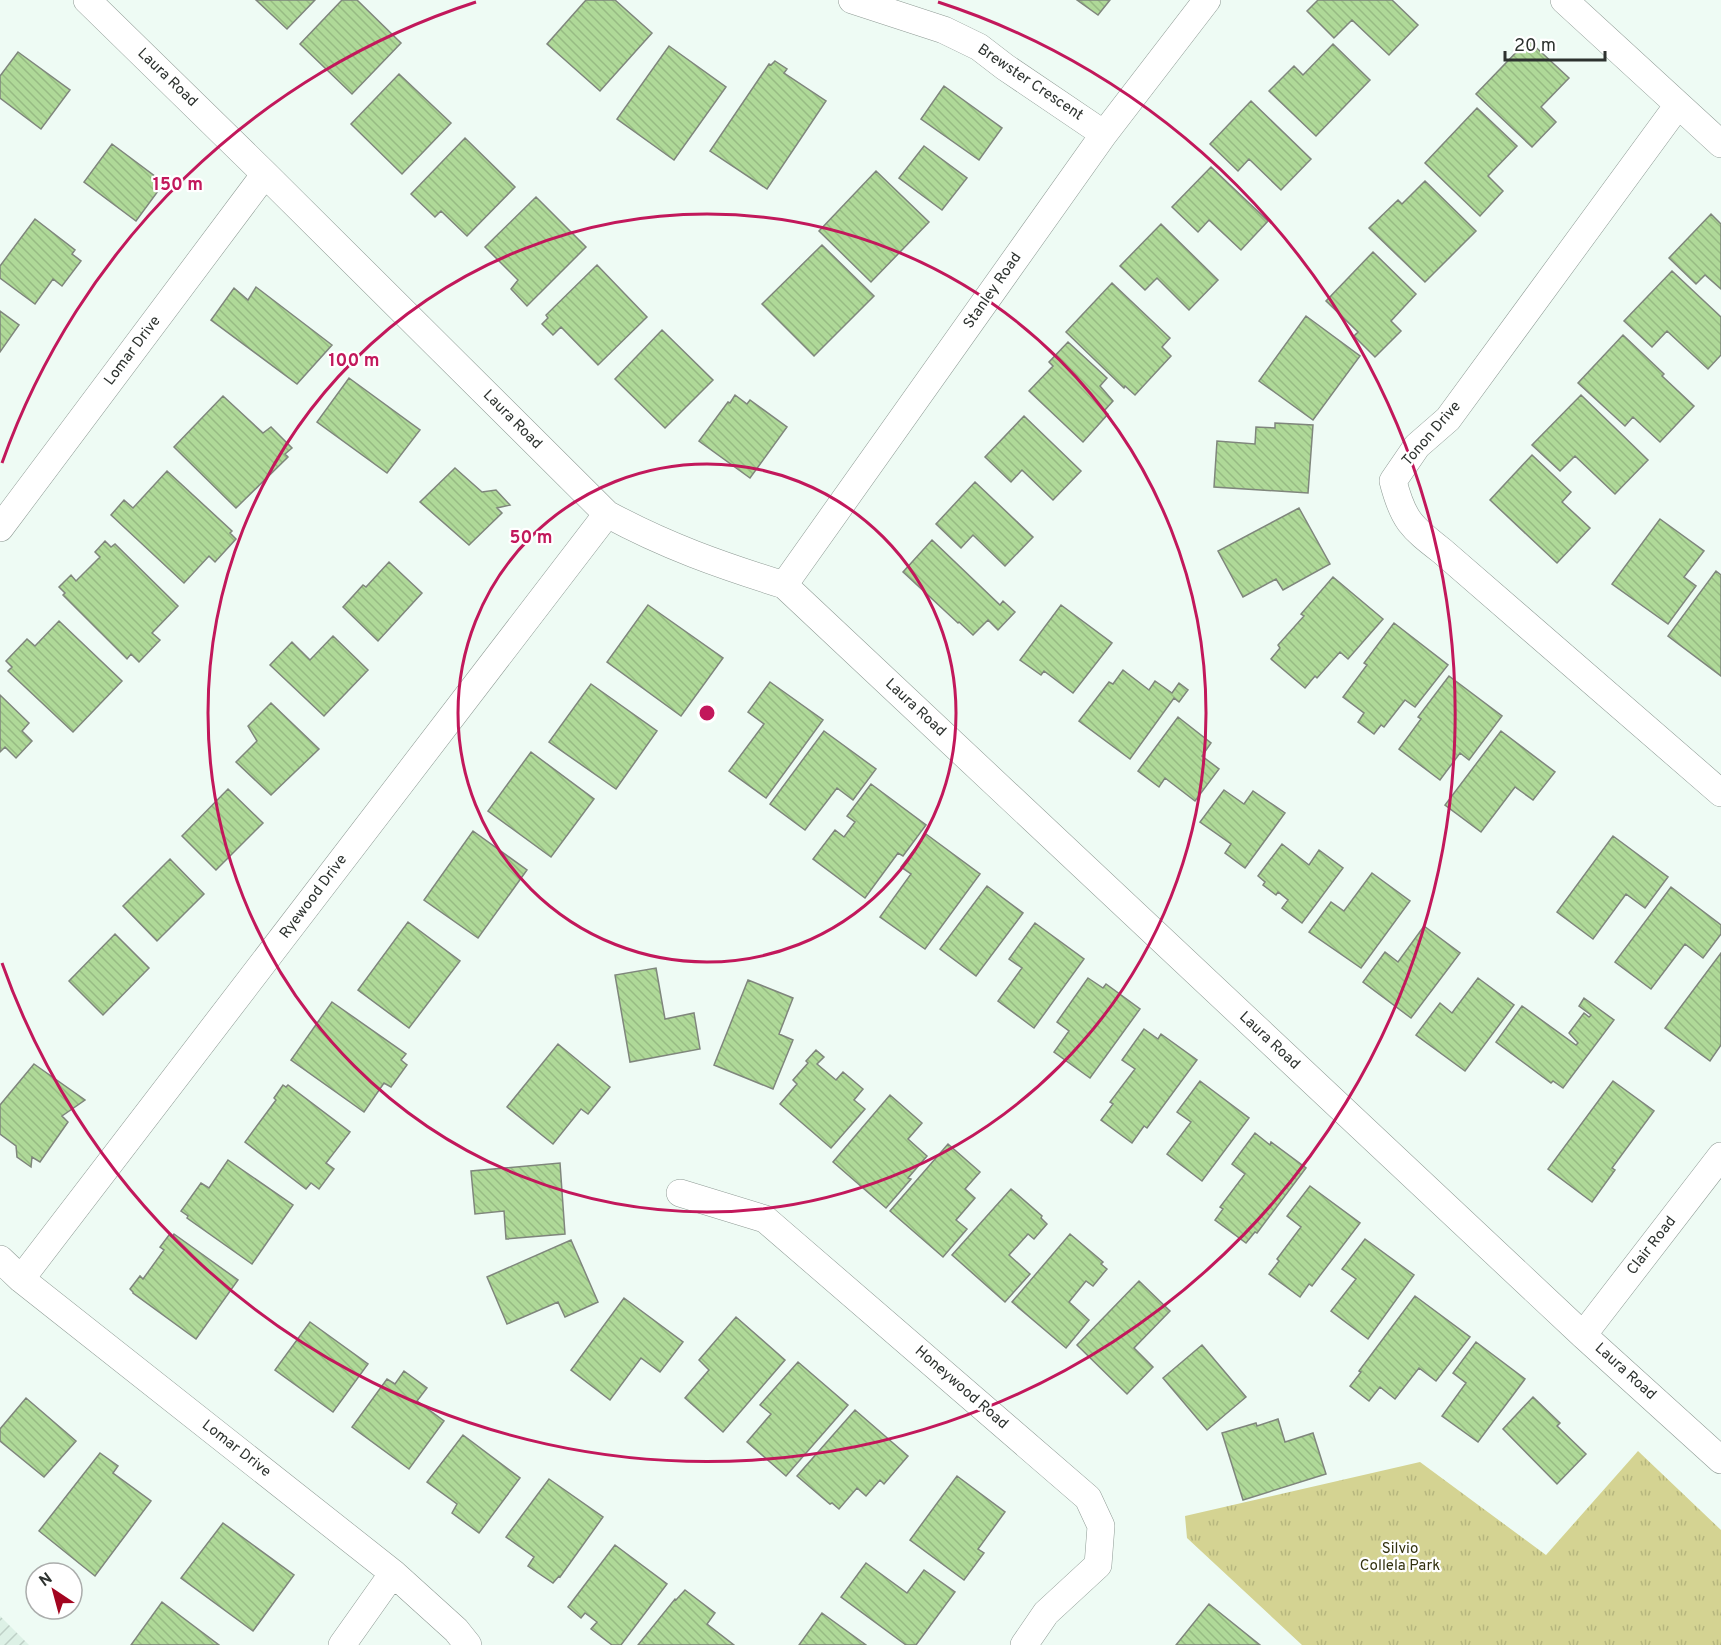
<svg xmlns="http://www.w3.org/2000/svg" width="1721" height="1645" font-family="Overpass,sans-serif">
<style>
.industrial{fill:url(#industrial-furrows)}
.grass{fill:url(#grass-tufts)}
.building{fill:url(#building-back-hatch);stroke:#7f867c;stroke-width:1.5}
.lines{fill:none;stroke-linecap:round;stroke-linejoin:round}
.street-casing{stroke:#8e9a94;stroke-width:28}
.street{stroke:#fff;stroke-width:27}
.ring{fill:none;stroke:#c2185b;stroke-width:3}
.labels{text-anchor:middle;dominant-baseline:central;stroke-width:4.5;stroke-linejoin:round;paint-order:stroke}
.street-label{font-size:15px;fill:#2d322f;stroke:#fff}
.park-label{font-size:15px;fill:#32310f;stroke:#fff}
.centre{fill:#c2185b;stroke:#fff;stroke-width:3}
.ring-label{font-size:18px;text-anchor:middle;font-weight:bold;fill:#c2185b;stroke:#fff;stroke-width:4.5;stroke-linejoin:round;paint-order:stroke}
</style>
<defs>
<pattern id="industrial-furrows" width="10" height="10" patternUnits="userSpaceOnUse" patternTransform="scale(1.5)"><rect width="10" height="10" fill="#ddf1e6"/><path d="M-1 1l2-2M0 10L10 0M9 11l2-2" fill="none" stroke="#becfc6"/></pattern>
<pattern id="grass-tufts" width="24" height="20" patternUnits="userSpaceOnUse" patternTransform="scale(1.5)"><rect width="24" height="20" fill="#d4d392"/><path d="M3 7l-1-3M5 7V3M7 7l1-3M15 17l-1-3M17 17v-4M19 17l1-3" fill="none" stroke="#b6b67e"/></pattern>
<pattern id="building-back-hatch" width="6" height="6" patternUnits="userSpaceOnUse" patternTransform="scale(1.5)"><rect width="6" height="6" fill="#afd998"/><path d="M-1 5l2 2M0 0l6 6M5-1l2 2" fill="none" stroke="#97bb83"/></pattern>
</defs>
<rect width="100%" height="100%" fill="#eefbf4"/>
<path class="industrial" d="M0,1616L29,1645H0Z"/>
<path class="grass" d="M1638,1451L1721,1530V1645H1302L1187,1538L1185,1516L1420,1462L1546,1555Z"/>
<path class="building" d="M256,0H315L287,29Z
M342,0H357L401,43L352,94L300,44Z
M586,0H615L652,33L600,91L547,44Z
M1077,0H1110L1098,15Z
M1318,0H1392L1418,25L1389,55L1352,20L1334,38L1307,11Z
M1528,40L1569,78L1541,107L1556,122L1532,147L1476,94Z
M1333,44L1370,80L1316,136L1269,91L1294,66L1303,75Z
M669,46L726,87L674,160L617,119Z
M18,52L70,90L41,129L0,98V76Z
M775,61L787,69L784,73L826,101L767,189L710,151L769,64L771,65Z
M399,74L451,123L402,174L351,124Z
M944,86L1002,128L979,160L921,119Z
M1251,101L1311,159L1281,190L1249,159L1238,171L1210,144Z
M1477,108L1517,146L1488,176L1503,191L1480,216L1425,163Z
M465,138L515,187L467,236L441,211L435,217L411,194Z
M112,144L164,183L136,221L84,182Z
M924,146L967,178L942,210L899,178Z
M1211,167L1268,221L1241,250L1209,220L1198,232L1172,207Z
M876,171L929,222L871,282L819,231Z
M1425,181L1476,231L1425,282L1369,228L1398,200L1402,204Z
M536,197L586,247L527,306L511,289L518,280L485,247Z
M1711,214L1721,224V289L1705,275L1696,284L1669,258Z
M35,219L75,250L72,254L81,261L62,286L53,279L35,304L0,278V266Z
M1161,224L1218,280L1189,310L1157,278L1145,290L1120,266Z
M822,245L874,296L814,356L762,304Z
M1373,252L1416,294L1391,321L1401,331L1375,357L1354,336L1358,332L1326,301Z
M597,265L647,317L598,365L561,327L553,335L542,324L548,318L546,315Z
M1672,271L1721,317V355L1708,369L1667,331L1652,347L1624,321Z
M1112,283L1170,338L1162,347L1171,356L1135,395L1125,386L1124,388L1066,332Z
M256,287L332,345L297,384L211,320L234,288L248,300Z
M0,311L19,325L0,352Z
M1306,316L1360,356L1313,420L1259,381Z
M662,330L713,380L665,428L615,379Z
M1623,335L1664,374L1662,376L1694,406L1660,442L1633,417L1625,426L1578,383Z
M1068,342L1107,378L1100,386L1113,401L1104,411L1108,414L1083,442L1029,391L1053,366L1049,362Z
M349,378L420,430L387,473L317,422Z
M735,395L747,404L750,400L787,427L750,478L699,441L728,402L730,403Z
M1581,395L1648,460L1615,494L1575,456L1560,471L1532,445Z
M223,396L263,433L271,427L292,448L285,454L288,457L236,508L174,447Z
M1024,416L1081,471L1053,500L1022,470L1011,482L985,457Z
M1275,423L1313,425L1308,493L1214,487L1217,441L1255,444L1256,427L1275,428Z
M1532,455L1571,492L1562,502L1590,528L1557,563L1490,500Z
M455,468L482,492L496,490L510,505L497,508L502,513L469,545L420,502Z
M167,471L232,531L230,533L236,539L215,562L209,556L184,583L111,515L124,500L133,508Z
M975,482L1033,537L1005,566L973,535L961,548L936,524Z
M1299,508L1330,564L1283,590L1276,579L1243,597L1218,551Z
M1660,519L1704,551L1684,577L1696,586L1668,624L1612,584Z
M932,540L1000,605L1003,601L1015,612L998,630L988,620L973,635L959,622L958,623L903,572Z
M105,541L111,547L115,544L178,606L152,633L160,640L139,662L131,654L127,659L63,595L65,593L59,587L71,575L76,581L100,557L95,552Z
M389,562L422,593L378,641L343,607L363,585L366,587Z
M1716,571L1721,575V676L1668,636Z
M1333,577L1383,619L1348,659L1340,652L1317,678L1315,676L1305,688L1271,659L1280,648L1278,645L1304,616L1301,614Z
M648,605L723,658L681,716L607,662Z
M1061,605L1112,643L1073,693L1044,671L1041,675L1020,660Z
M59,621L122,681L73,732L8,671L12,667L6,661L27,639L35,646Z
M1394,623L1448,665L1415,707L1405,700L1384,727L1381,725L1374,734L1358,722L1364,713L1343,697L1367,665L1364,663Z
M333,636L368,670L324,716L270,665L292,642L310,660Z
M1123,670L1149,690L1155,681L1172,693L1179,683L1188,690L1179,702L1174,698L1130,759L1079,721L1109,682L1113,684Z
M1449,676L1502,716L1469,760L1460,753L1440,780L1399,749L1421,719L1418,717Z
M770,682L823,720L766,798L729,771L764,724L748,712Z
M591,684L657,731L616,789L549,742Z
M0,695L29,723L22,731L32,741L16,758L5,747L0,752Z
M271,703L319,749L271,795L236,762L257,741L248,726Z
M1178,717L1211,743L1202,756L1219,769L1195,801L1165,778L1159,787L1138,771Z
M824,731L876,769L853,800L837,788L805,830L770,804Z
M1501,731L1555,772L1533,800L1515,787L1481,832L1445,805Z
M531,752L594,799L551,857L488,811Z
M871,784L926,825L903,856L898,853L865,898L813,859L835,830L844,837L855,822L847,816Z
M228,789L263,823L216,870L182,836Z
M1224,790L1244,804L1253,791L1285,813L1245,868L1225,853L1231,844L1200,822Z
M473,831L527,870L478,938L424,900Z
M926,834L980,874L925,949L880,917L911,874L901,867Z
M1613,836L1668,877L1645,908L1626,894L1593,939L1557,912Z
M1282,844L1309,865L1319,850L1343,868L1302,923L1282,908L1288,900L1278,892L1276,895L1263,885L1265,882L1258,876Z
M170,859L204,894L157,941L123,906Z
M1372,873L1410,901L1361,968L1309,932L1331,902L1344,911Z
M987,886L1023,913L976,976L940,949Z
M1671,887L1721,925V934L1703,958L1685,944L1651,989L1615,962Z
M408,922L460,961L409,1028L358,990Z
M1035,923L1084,959L1034,1028L998,1001L1022,968L1009,959Z
M1424,926L1460,953L1411,1018L1363,982L1385,952L1398,962Z
M115,934L149,968L103,1015L69,981Z
M1721,953V1045L1710,1061L1665,1028Z
M656,968L665,1019L694,1013L700,1049L630,1062L615,975Z
M1088,978L1103,988L1106,984L1140,1009L1090,1078L1054,1052L1069,1031L1057,1022Z
M1478,978L1514,1005L1465,1071L1416,1035L1440,1003L1452,1013Z
M748,980L793,998L779,1034L793,1040L773,1089L714,1065Z
M1584,998L1614,1020L1563,1088L1553,1081L1551,1083L1496,1042L1522,1006L1576,1045L1578,1043L1569,1033L1584,1013L1589,1017L1591,1015L1579,1006Z
M332,1002L406,1054L401,1060L407,1065L391,1087L384,1083L364,1112L291,1060Z
M1144,1029L1158,1039L1161,1034L1197,1060L1147,1128L1144,1126L1132,1143L1101,1120L1113,1104L1110,1102L1135,1069L1122,1060Z
M558,1044L610,1087L588,1114L581,1109L553,1144L507,1107Z
M816,1050L824,1057L817,1064L836,1080L843,1072L863,1089L854,1100L865,1109L831,1148L780,1104L797,1084L793,1080L808,1063L806,1061Z
M34,1064L85,1100L62,1116L68,1122L40,1162L32,1157L31,1167L17,1157L16,1146L0,1134V1105Z
M1200,1081L1249,1118L1202,1181L1167,1154L1191,1122L1177,1112Z
M1613,1081L1654,1111L1612,1168L1615,1170L1592,1202L1548,1169Z
M283,1085L286,1087L288,1085L350,1132L326,1163L334,1169L319,1189L311,1183L306,1189L245,1142L276,1100L274,1098Z
M890,1095L922,1123L908,1139L927,1156L908,1178L911,1179L886,1208L833,1162Z
M1255,1133L1270,1145L1271,1142L1306,1168L1257,1233L1255,1232L1246,1243L1215,1220L1223,1209L1220,1207L1245,1174L1232,1164Z
M948,1144L980,1172L965,1189L975,1198L956,1220L967,1229L943,1257L890,1211Z
M228,1160L293,1205L252,1264L187,1218L188,1216L181,1211L201,1183L209,1188Z
M560,1163L565,1234L506,1239L504,1211L475,1214L471,1171Z
M1310,1186L1360,1223L1312,1286L1309,1284L1300,1297L1269,1274L1279,1261L1277,1259L1301,1227L1287,1216Z
M1011,1189L1042,1216L1041,1218L1047,1224L1034,1239L1028,1234L1009,1255L1030,1274L1005,1302L952,1255Z
M174,1234L238,1280L196,1339L133,1293V1292L130,1289L140,1276L143,1279L164,1250L160,1247L169,1235L172,1237Z
M1070,1234L1103,1262L1101,1264L1107,1269L1093,1286L1086,1281L1069,1302L1089,1320L1066,1348L1012,1302Z
M1365,1239L1414,1275L1368,1339L1331,1311L1356,1279L1342,1269Z
M571,1240L598,1302L565,1317L558,1302L507,1324L487,1277Z
M1139,1281L1170,1311L1134,1348L1153,1367L1127,1394L1077,1345Z
M1415,1296L1470,1337L1436,1381L1419,1368L1395,1399L1380,1387L1369,1401L1350,1386L1361,1372L1359,1371Z
M624,1298L683,1342L660,1372L641,1358L610,1400L571,1370Z
M736,1317L785,1360L723,1432L685,1398L709,1370L699,1360Z
M310,1322L368,1364L333,1412L275,1370Z
M1476,1342L1525,1379L1478,1442L1442,1416L1466,1383L1453,1373Z
M1202,1345L1246,1397L1207,1430L1163,1378Z
M798,1362L848,1405L786,1476L747,1442L771,1414L760,1405Z
M404,1371L427,1388L417,1401L444,1421L409,1469L352,1427L387,1379L395,1384Z
M1533,1397L1560,1423L1557,1426L1586,1454L1557,1484L1503,1429Z
M26,1398L76,1441L44,1477L0,1441V1429Z
M855,1410L908,1456L884,1484L880,1480L866,1496L857,1488L839,1509L832,1503L830,1504L797,1476Z
M1278,1419L1285,1442L1313,1433L1326,1474L1243,1500L1222,1433L1256,1423L1257,1426Z
M463,1435L520,1478L479,1533L452,1513L457,1504L427,1482Z
M100,1453L118,1466L113,1473L151,1501L95,1576L39,1531Z
M957,1476L1005,1512L978,1549L984,1553L964,1580L910,1540Z
M549,1479L603,1517L560,1577L559,1576L553,1583L528,1566L534,1557L506,1537Z
M223,1523L294,1575L253,1631L181,1578Z
M615,1545L667,1584L621,1645H612L591,1629L597,1622L585,1613L581,1618L568,1607Z
M866,1563L907,1593L924,1570L955,1592L916,1645H906L841,1597Z
M685,1590L715,1613L707,1624L734,1645H638L675,1599L676,1600Z
M162,1602L219,1645H131Z
M1209,1604L1260,1645H1176Z
M822,1613L866,1645H799Z"/>
<g class="lines">
<g class="street-casing">
<path id="street" d="M87,0L265,174L607,514C666,546 720,565 784,585L1583,1335L1721,1460
M852,0L944,30L979,47L1005,67L1104,134
M1564,0L1721,144
M1678,105L1448,419L1417,446L1393,481C1403,520 1411,527 1442,551L1721,793
M0,528L265,174
M784,585L1104,134L1207,0
M680,1193L765,1219L1088,1498L1101,1526L1098,1565L1046,1613L1024,1645
M0,1259L21,1279L393,1573L456,1630L468,1645
M21,1279L607,514
M1583,1335L1721,1156
M342,1645L393,1573"/>
</g>
<use href="#street" class="street"/>
</g>
<g class="ring">
<circle cx="707" cy="713" r="249"/>
<circle cx="707" cy="713" r="499"/>
<path d="M2 463A748 748 0 0 1 476 2M938 2A748 748 0 1 1 2 963"/>
</g>
<g class="labels">
<g class="street-label">
<text transform="translate(167 78) rotate(44)">Laura Road</text>
<text transform="translate(1030 83) rotate(34)">Brewster Crescent</text>
<text transform="translate(993 291) rotate(-55)">Stanley Road</text>
<text transform="translate(133 351) rotate(-53)">Lomar Drive</text>
<text transform="translate(512 420) rotate(45)">Laura Road</text>
<text transform="translate(1432 434) rotate(-49)">Tonon Drive</text>
<text transform="translate(915 708) rotate(43)">Laura Road</text>
<text transform="translate(314 897) rotate(-53)">Ryewood Drive</text>
<text transform="translate(1269 1041) rotate(43)">Laura Road</text>
<text transform="translate(1652 1246) rotate(-52)">Clair Road</text>
<text transform="translate(1625 1372) rotate(42)">Laura Road</text>
<text transform="translate(961 1388) rotate(41)">Honeywood Road</text>
<text transform="translate(236 1449) rotate(38)">Lomar Drive</text>
</g>
<g class="park-label">
<text x="1400" y="1549">Silvio<tspan x="1400" dy="17">Collela Park</tspan></text>
</g>
</g>
<circle cx="707" cy="713" r="9" class="centre"/>
<g class="ring-label">
<text x="178" y="190">150 m</text>
<text x="354" y="366">100 m</text>
<text x="531" y="543">50 m</text>
</g>
<g transform="translate(54 1591) rotate(324)"><circle r="28" fill="#ffffff" stroke="#abadac" stroke-width="1.5"/>
<path d="M0-4.5L10 22L0 15L-10 22Z" fill="#a30520"/>
<text y="-9" font-size="16" font-weight="bold" text-anchor="middle" fill="#2d322f">N</text>
</g>
<path d="M1505 51v9h100v-9" fill="none" stroke="#2d322f" stroke-width="3"/>
<text x="1514" y="51" font-size="18" fill="#2d322f" stroke="#ffffff" stroke-width="4.5" paint-order="stroke">20 m</text>
</svg>
